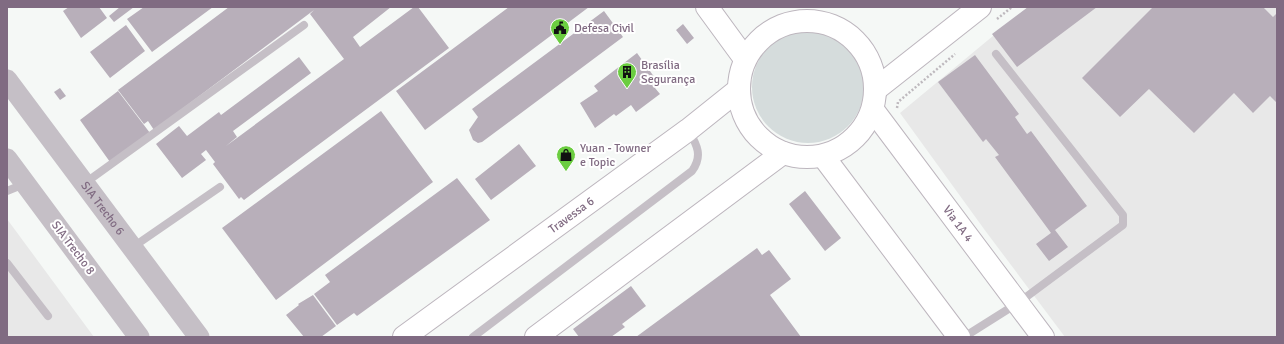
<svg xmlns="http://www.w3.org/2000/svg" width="1284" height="344" font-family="Signika,sans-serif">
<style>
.built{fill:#e8e8e8}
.green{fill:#d5dcdc}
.building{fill:#b8afba}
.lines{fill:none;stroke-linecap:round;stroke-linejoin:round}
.secondary-casing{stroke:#bdb6be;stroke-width:24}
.path{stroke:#beb9be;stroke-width:2.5;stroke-dasharray:2 2;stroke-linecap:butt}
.service{stroke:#c5bfc6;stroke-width:8}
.tertiary{stroke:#c5bfc6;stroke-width:21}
.secondary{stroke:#fff;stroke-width:22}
.labels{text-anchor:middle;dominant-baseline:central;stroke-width:4;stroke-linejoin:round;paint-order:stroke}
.poi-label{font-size:12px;fill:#806b82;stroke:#fff;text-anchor:start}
.street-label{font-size:12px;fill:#806b82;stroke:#fff}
</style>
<rect width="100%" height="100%" fill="#f5f8f6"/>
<path class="built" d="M1028,7H1277V337H1065L984,229L900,113Z
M7,219L94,337H7Z"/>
<path class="green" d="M752 87a56 56 0 1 1 112 0a56 56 0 1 1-112 0Z"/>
<path class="building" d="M69,7H99L107,18L81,38L63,11Z
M120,7H134L114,22L109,16Z
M144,7H213L152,52L127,19Z
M229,7H391L353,37L360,47L414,7H418L449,48L244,200L241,197L239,199L213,164L215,162L206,150L201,154L206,160L182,178L156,144L179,126L187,136L219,112L221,115L299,57L311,73L233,131L237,137L226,146L344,59L310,14L314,10L154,130L148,121L144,124L118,90Z
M509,7H589L425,130L396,91Z
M1028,7H1097L1017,67L992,34Z
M1153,7H1263L1273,17L1277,13V103L1270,96L1253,113L1234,93L1194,133L1149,89L1120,117L1082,78Z
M604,11L623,37L482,142L478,143L473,140L469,130L478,117L472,109Z
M683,24L694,38L687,44L676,30Z
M126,25L145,51L110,78L90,52Z
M637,53L660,85L655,88L660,94L636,112L631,105L616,116L614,114L595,128L580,103L598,91L594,86Z
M975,55L1019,114L1015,117L1027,134L1031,131L1087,206L1051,233L995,157L999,155L986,139L983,142L938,82Z
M60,88L66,96L60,100L54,92Z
M118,91L150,133L110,162L80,120Z
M381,111L433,182L276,300L222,228Z
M519,144L536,166L491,200L475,179Z
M457,178L490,220L357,316L354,313L337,325L314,294L330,282L325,275Z
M805,191L841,238L825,251L789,204Z
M1055,230L1068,247L1049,261L1036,244Z
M757,248L762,255L769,250L791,279L770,295L801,337H636Z
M631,286L646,306L622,324L625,327L611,337H579L573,329Z
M313,295L336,326L321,337H304L286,315L299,305L298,304Z"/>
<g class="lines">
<g class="secondary-casing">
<g id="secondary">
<path d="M707,7L745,59"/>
<circle cx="807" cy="89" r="68"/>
<path d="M876,89L980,7"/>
<path id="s2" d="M873,110L1043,337"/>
<path d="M823,156L959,337"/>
<path id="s3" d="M404,337L688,130L738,90"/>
<path d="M536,337L783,153"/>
</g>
</g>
<path class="path" d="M997,19L1012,7
M897,108L898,102L955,54"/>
<path class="service" d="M85,183L304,25
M7,191L24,184
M133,247L220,187
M7,263L48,316
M473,337L692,171C703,156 697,145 689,131
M964,337L1018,303L1123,225V215L996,54"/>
<g class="tertiary">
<path id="s1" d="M7,80L199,337"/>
<path d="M7,159L139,337"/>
</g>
<use href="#secondary" class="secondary"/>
</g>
<defs>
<g id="civic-pin" transform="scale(1)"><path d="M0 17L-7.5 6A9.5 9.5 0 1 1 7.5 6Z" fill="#6bcd40" stroke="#fff"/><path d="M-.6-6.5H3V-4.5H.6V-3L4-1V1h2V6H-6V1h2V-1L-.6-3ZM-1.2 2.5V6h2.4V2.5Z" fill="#111"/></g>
<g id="building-pin" transform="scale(1)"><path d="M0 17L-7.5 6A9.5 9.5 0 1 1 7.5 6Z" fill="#6bcd40" stroke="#fff"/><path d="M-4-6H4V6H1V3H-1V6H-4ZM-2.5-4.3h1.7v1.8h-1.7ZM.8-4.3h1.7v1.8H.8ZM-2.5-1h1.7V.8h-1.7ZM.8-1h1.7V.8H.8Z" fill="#111"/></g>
<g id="shop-pin" transform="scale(1)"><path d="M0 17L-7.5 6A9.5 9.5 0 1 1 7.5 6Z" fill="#6bcd40" stroke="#fff"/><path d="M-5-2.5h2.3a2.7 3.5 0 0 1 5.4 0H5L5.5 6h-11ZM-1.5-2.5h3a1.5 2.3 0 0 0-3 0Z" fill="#111"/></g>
</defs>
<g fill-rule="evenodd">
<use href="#civic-pin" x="560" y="28"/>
<use href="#building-pin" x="627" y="72"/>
<use href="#shop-pin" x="566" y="155"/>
</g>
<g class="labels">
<g class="poi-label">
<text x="574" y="28">Defesa Civil</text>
<text x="641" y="65">Brasília<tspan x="641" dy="14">Segurança</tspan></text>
<text x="580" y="148">Yuan - Towner<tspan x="580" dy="14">e Topic</tspan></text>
</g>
<g class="street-label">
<text stroke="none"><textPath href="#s1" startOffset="160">SIA Trecho 6</textPath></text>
<text stroke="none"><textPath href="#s3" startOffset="207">Travessa 6</textPath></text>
<text stroke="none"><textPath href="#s2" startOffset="142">Via 1A 4</textPath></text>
<text transform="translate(73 248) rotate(53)">SIA Trecho 8</text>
</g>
</g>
<rect width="1284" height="344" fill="none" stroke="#806b82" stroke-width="16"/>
</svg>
